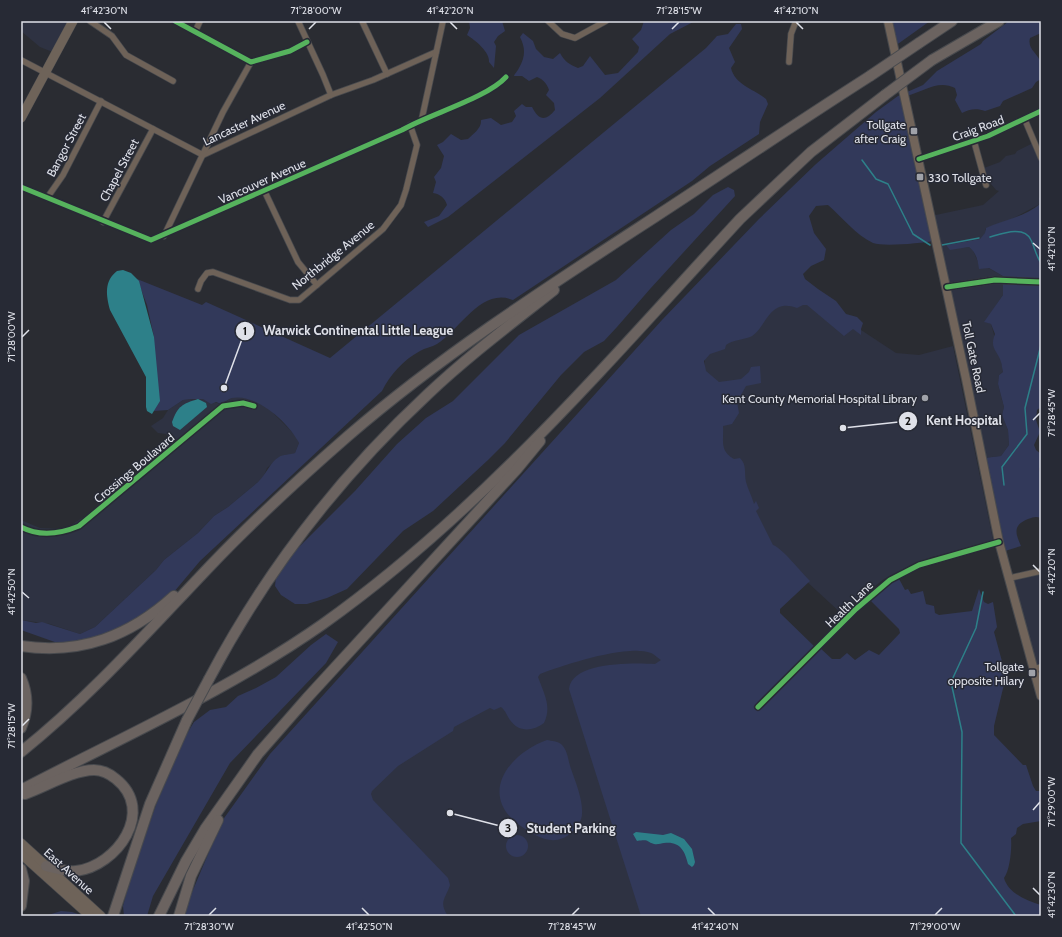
<svg xmlns="http://www.w3.org/2000/svg" width="1062" height="937" viewBox="0 0 1062 937" font-family="Cabin,sans-serif">
	<style>
		.built { fill: #2e3242 }
		.green { fill: #32395a }
		.water { fill: #2d8089 }
		.lines { fill: none; stroke-linecap: round; stroke-linejoin: round }
		.stream { stroke: #2d8089; stroke-width: 1.5 }
		.minor-casing { stroke: #484a4e; stroke-width: 7 }
		.tertiary-casing { stroke: #484a4e; stroke-width: 8 }
		.secondary-casing { stroke: #484a4e; stroke-width: 10 }
		.primary-casing { stroke: #484a4e; stroke-width: 10 }
		.motorway-casing { stroke: #484a4e; stroke-width: 12 }
		.minor { stroke: #6e6258; stroke-width: 5.5 }
		.tertiary { stroke: #6e6258; stroke-width: 7 }
		.secondary { stroke: #71645a; stroke-width: 8 }
		.primary { stroke: #6e6359; stroke-width: 9 }
		.motorway { stroke: #6b6360; stroke-width: 10 }
		.motorway-bridge-casing { stroke: #484a4e; stroke-width: 12; stroke-linecap: butt }
		.motorway-bridge { stroke: #6b6360; stroke-width: 10 }
		.cycleway-casing { stroke: #272a35; stroke-width: 8 }
		.cycleway { stroke: #56b35d; stroke-width: 5 }
		.ticks { fill: none; stroke: #dfe1e9; stroke-width: 1.5 }
		.poi-dot { fill: #a0a2a9; stroke: #272a35; stroke-width: 1.5 }
		.labels { text-anchor: middle; dominant-baseline: central; stroke-width: 3; stroke-linejoin: round; paint-order: stroke }
		.street-label { font-size: 12px; fill: #dfe1e9; stroke: #272a35 }
		.poi-label { font-size: 12px; fill: #dfe1e9; stroke: #272a35; text-anchor: end }
		.leader { fill: none; stroke: #dfe1e9; stroke-width: 1.5 }
		.callout-dot { fill: #dfe1e9; stroke: #272a35; stroke-width: 1.5 }
		.mark-label { font-size: 12px; text-anchor: middle; font-weight: bold; fill: #111 }
		.callout-label { font-size: 13px; text-anchor: middle; font-weight: bold; fill: #dfe1e9; stroke: #272a35; stroke-width: 3; stroke-linejoin: round; paint-order: stroke }
		.neatline { fill: none; stroke: #dfe1e9; stroke-width: 1.5 }
		.ticks-label { font-size: 10px; text-anchor: middle; fill: #dfe1e9 }
	</style>
	<rect width="100%" height="100%" fill="#2a2c32"/>
	<g class="built">
		<path d="M21 21H70L55 53 40 47 21 31Z"/>
		<path d="M1035 142 1041 154V197L1039 199 1040 204 1010 220 985 229 986 233 980 239 946 245 950 249 969 247 973 250 978 262 1008 279 1003 280V295L985 322 991 324 1001 360 1003 372 999 375 998 384 1004 407 1002 415 1008 430 1009 445 1001 456 984 458 931 216 983 205 999 191 996 190 986 178 984 168 1000 162 1006 156 1015 154 1017 151Z"/>
		<path d="M814 299 896 353 919 355 953 346 994 544 932 557 884 579 866 593 843 615 766 544 729 481 705 375V349L776 300Z"/>
		<path d="M235 396 248 398 263 405 271 411 296 436 299 443 295 453 275 461 267 468 263 478 258 482 228 507 214 516 198 533 164 560 156 570 95 627 80 634 50 624 21 620V520L40 528 65 529 93 511 165 450 171 439 166 434 158 433 151 426 163 418 168 410 183 400 203 399 221 404Z"/>
		<path d="M1041 570V699L1011 578Z"/>
		<path d="M678 648 751 916H444L370 801 369 789 395 763 556 655Z"/>
	</g>
	<g class="green">
		<path d="M469 21H502L505 31 498 36 494 42 496 46 494 68 489 62C490 52 475 40 467 35L470 28Z"/>
		<path d="M644 21H695L670 34 600 98 448 217 428 227 424 222 439 216 447 205C445 198 440 194 433 193L436 182 434 177 441 168 444 156 437 145 443 142 451 134 461 140 468 139C473 134 482 128 481 120L491 118 501 125 512 122 516 116 514 111 522 104 526 107H532C539 121 546 121 555 110L554 103 546 95 549 90C547 84 543 79 537 77L529 81 522 76H514C515 73 517 72 519 68 525 57 526 49 520 37L523 33 533 41 536 49 544 57 553 59 560 53C564 61 570 65 578 68L583 66 590 56 605 75 618 73 638 52 639 47 632 39 641 30Z"/>
		<path d="M889 21H930L895 46Z"/>
		<path d="M1009 21H1041V33L1030 38C1027 49 1038 53 1041 63 1042 68 1041 75 1041 79L1036 82 1032 88 1003 101 1000 106 985 111C977 108 969 109 962 113L955 100 957 95 955 88C938 79 923 92 906 96L934 241C922 243 884 247 873 243 856 235 842 217 828 205L816 206 809 216 814 233 826 249 824 260 811 266 803 274 805 279 818 289 836 301 846 314 857 317 863 323 861 329V335L853 329 844 336 807 305H803L797 308C768 297 766 330 750 337 742 340 733 340 726 345L725 349 710 354 704 361 706 371 719 382 741 379 749 372 751 367 760 366 761 383 746 386 737 402 739 413 732 424 723 426C724 441 719 450 734 459L740 458C747 465 744 472 746 482 748 489 752 497 754 504L756 501 759 508 756 511 773 545C782 548 802 573 810 581L780 609V613L816 648 819 647 832 659H840L847 653 855 660 869 650 879 655 900 633 899 629 868 598 898 577 905 590 908 589 911 594 923 591 926 604 934 606 935 613 939 615 972 611 979 589 984 602 988 604 993 602 997 627 994 632 1006 676 994 726V735L1023 765H1026L1033 786 1036 791H1041V821L1023 824 1017 828 1016 834 1011 838C1012 848 1010 870 1004 878 1008 893 1027 901 1041 905V916H641L569 689C572 661 634 663 655 664L661 660C658 658 654 654 651 653 627 644 564 665 540 674L538 677C544 694 552 706 544 723 533 731 519 733 510 720 507 716 506 711 501 707L494 710 490 708 454 727 453 731 398 766 372 791 371 794 373 800 448 878 450 885C446 898 438 902 448 916H182L222 821 270 754 662 320 759 219 816 164 876 112 898 96 923 85 937 71 981 44 983 41Z"/>
		<path d="M736 24H741L742 29 729 48 735 62 731 68C735 85 754 89 766 99L768 104 760 122 759 134 710 166 692 181 513 300C481 287 460 330 437 344 432 347 425 348 420 351 403 360 390 375 382 391L200 561 168 599 126 629 66 646 21 630V620L36 623 42 622 80 634 95 627 156 570 164 560 198 533 214 516 228 507 258 482C266 475 270 462 279 457 283 454 290 455 295 453L299 443C289 423 256 393 232 398 229 399 224 402 221 404L216 402 211 404 203 399H193L183 400 168 410 154 411V337L147 305 137 279 202 305 206 302 330 358 706 48 717 36 728 34Z"/>
		<path d="M728 187 734 190 735 196 650 289 617 327 604 341 584 352 561 375 505 443 488 460 433 511 403 531 347 589 327 598 307 604H295L281 595 275 586 276 577 293 553 355 491 397 444 426 418 453 401 519 335 616 280 671 230 694 214 713 195Z"/>
		<path d="M1041 197V407L1037 410 1036 420 1040 432 1034 445 1036 450 1041 454V465L1039 469 1041 476V518C1035 516 1034 517 1028 519 1013 525 1015 533 1021 546L1005 551 984 458 1001 456 1009 445 1008 430 1002 415 1004 407 998 384 999 375 1003 372C1002 369 1002 365 1001 362 998 351 989 349 995 334L991 324 984 322 1003 295V280L1008 279 989 268 979 269C978 261 976 252 969 247L950 250 946 245 980 239 985 233 986 228C1003 220 1025 217 1040 204L1039 198Z"/>
		<path d="M326 634 338 642 326 663 230 763 153 896 147 916H124L123 906 131 876 156 805 182 742 194 722 210 710 226 707 238 696 256 688 276 677 311 645Z"/>
		<path d="M547 740C552 741 557 741 561 744 568 750 568 761 571 769 576 783 583 800 582 814 582 820 577 828 572 832 554 849 535 836 518 824 478 793 510 753 547 740Z"/>
		<circle cx="517" cy="846" r="11"/>
		<path d="M61 911 72 912 84 916H45Z"/>
	</g>
	<g class="water">
		<path d="M123 270 131 273 139 281 154 337 160 401 152 414 147 411 146 407V377L110 310C106 295 104 281 117 271Z"/>
		<path d="M198 399 206 403 207 407 180 430 173 426 172 422C178 406 182 404 198 399Z"/>
		<path d="M636 832 663 835 671 833 684 839 692 849 695 862 694 865 692 867 688 864C685 851 680 841 664 843 661 843 658 845 654 844 646 842 650 839 637 841L633 834Z"/>
	</g>
	<g class="lines">
		<g class="stream">
			<path d="M862 160 876 179 888 184 913 234 930 245"/>
			<path d="M990 237C1001 234 1024 225 1031 240 1035 248 1036 256 1041 263"/>
			<path d="M942 245 979 238"/>
			<path d="M1004 485 1002 467 1027 434 1025 408 1041 345"/>
			<path d="M983 592 976 628 951 682 962 732 961 843 1016 916"/>
		</g>
		<g class="minor-casing">
			<g id="minor">
				<path d="M90 21 112 36 126 55 173 81"/>
				<path d="M175 21 251 62 290 51 307 42"/>
				<path d="M298 21 323 75 331 95"/>
				<path d="M362 21 387 74"/>
				<path d="M548 21 562 34 575 38 606 21"/>
				<path d="M195 32 200 21"/>
				<path d="M21 60 203 155 331 95 373 80 436 52"/>
				<path d="M789 62 791 34 796 21"/>
				<path d="M422 118 443 21"/>
				<path d="M1025 120 1041 158"/>
				<path d="M974 141 986 185"/>
				<path d="M919 159 988 136 1041 111"/>
				<path d="M21 187 151 240 402 130C430 114 487 98 506 77"/>
				<path d="M264 190 298 262 317 285"/>
				<path d="M47 198 63 175 101 101"/>
				<path d="M103 222 153 129"/>
				<path d="M164 236 223 112 251 62"/>
				<path d="M198 289 201 281 207 273 213 272 290 300H299L383 229 401 205 406 190 417 145 410 125"/>
				<path d="M21 527C40 537 60 534 79 526L223 406 243 403 254 406"/>
				<path d="M1010 578 1041 571"/>
				<path d="M1034 669 1041 667"/>
				<path d="M758 707 856 609 890 580 919 565 999 542"/>
			</g>
		</g>
		<g class="tertiary-casing">
			<path id="tertiary" d="M947 287 995 280 1041 282"/>
		</g>
		<g class="secondary-casing">
			<path id="secondary" d="M888 21 966 379 999 542 1041 696"/>
		</g>
		<g class="primary-casing">
			<g id="primary">
				<path d="M21 118 73 21"/>
				<path d="M21 843 101 916"/>
				<path d="M21 854 90 916"/>
			</g>
		</g>
		<g class="motorway-casing">
			<g id="motorway">
				<path d="M919 43 952 21"/>
				<path d="M932 60 999 21"/>
				<path d="M21 646C81 655 130 636 174 596"/>
				<path d="M21 678C28 694 28 712 21 728"/>
				<path d="M209 679C265 573 340 476 428 394 467 357 511 324 554 290"/>
				<path d="M21 752C91 696 150 629 212 564 255 519 301 477 348 436 443 354 549 286 655 217 727 170 798 122 870 76"/>
				<path d="M21 790C122 737 229 690 323 624 482 511 609 361 740 219L811 152 885 95"/>
				<path d="M25 794C45 787 73 770 94 770 103 770 110 774 116 779 156 811 117 866 76 871 66 872 57 869 46 866"/>
				<path d="M21 869 24 881 21 906"/>
				<path d="M113 916 150 804 187 720"/>
				<path d="M159 916 186 861 205 829 258 754 307 698 517 469 540 441"/>
				<path d="M179 916 191 876 218 820"/>
			</g>
		</g>
		<use href="#minor" class="minor"/>
		<use href="#tertiary" class="tertiary"/>
		<use href="#secondary" class="secondary"/>
		<use href="#primary" class="primary"/>
		<use href="#motorway" class="motorway"/>
		<g class="motorway-bridge-casing">
			<g id="motorway-bridge">
				<path d="M870 76 919 43"/>
				<path d="M885 95 932 60"/>
				<path d="M187 720 209 679"/>
			</g>
		</g>
		<use href="#motorway-bridge" class="motorway-bridge"/>
		<g class="cycleway-casing">
			<g id="cycleway">
				<path d="M175 21 251 62 290 51 307 42"/>
				<path d="M919 159 988 136 1041 111"/>
				<path d="M21 187 151 240 402 130C430 114 487 98 506 77"/>
				<path d="M947 287 995 280 1041 282"/>
				<path d="M21 527C40 537 60 534 79 526L223 406 243 403 254 406"/>
				<path d="M758 707 856 609 890 580 919 565 999 542"/>
			</g>
		</g>
		<use href="#cycleway" class="cycleway"/>
	</g>
	<path class="ticks" d="M104 22 111 29M450 22 457 29M796 22 803 29M309 29 316 22M672 29 679 22M1033 243 1040 249M22 337 29 330M1033 420 1040 413M1033 565 1040 572M22 592 29 598M22 726 29 719M1033 810 1040 802M1033 888 1040 895M362 908 369 915M708 908 715 915M209 915 216 908M572 915 579 908M935 915 942 908"/>
	<g class="poi-dot">
		<rect x="910" y="127" width="8" height="8" rx="2"/>
		<rect x="916" y="173" width="8" height="8" rx="2"/>
		<circle cx="925" cy="398" r="4"/>
		<rect x="1028" y="669" width="8" height="8" rx="2"/>
	</g>
	<g class="labels">
		<g class="street-label">
			<text transform="translate(244 123) rotate(-25)">Lancaster Avenue</text>
			<text transform="translate(978 128) rotate(-20)">Craig Road</text>
			<text transform="translate(66 145) rotate(-62)">Bangor Street</text>
			<text transform="translate(119 170) rotate(-62)">Chapel Street</text>
			<text transform="translate(262 181) rotate(-24)">Vancouver Avenue</text>
			<text transform="translate(333 255) rotate(-39)">Northbridge Avenue</text>
			<text transform="translate(974 357) rotate(78)">Toll Gate Road</text>
			<text transform="translate(134 468) rotate(-40)">Crossings Boulavard</text>
			<text transform="translate(849 604) rotate(-44)">Health Lane</text>
			<text transform="translate(69 871) rotate(42)">East Avenue</text>
		</g>
		<g class="poi-label">
			<text x="906" y="124">Tollgate<tspan x="906" dy="14">after Craig</tspan></text>
			<text x="928" y="177" text-anchor="start">330 Tollgate</text>
			<text x="917" y="398">Kent County Memorial Hospital Library</text>
			<text x="1024" y="666">Tollgate<tspan x="1024" dy="14">opposite Hilary</tspan></text>
		</g>
	</g>
	<path class="leader" d="M224 388L245 331M843 428L908 421M450 813L508 828"/>
	<g class="callout-dot">
		<circle cx="224" cy="388" r="4"/>
		<circle cx="843" cy="428" r="4"/>
		<circle cx="450" cy="813" r="4"/>
		<circle cx="245" cy="331" r="10"/>
		<circle cx="908" cy="421" r="10"/>
		<circle cx="508" cy="828" r="10"/>
	</g>
	<g class="mark-label">
		<text x="245" y="335">1</text>
		<text x="908" y="425">2</text>
		<text x="508" y="832">3</text>
	</g>
	<g class="callout-label">
		<text x="358" y="335">Warwick Continental Little League</text>
		<text x="964" y="425">Kent Hospital</text>
		<text x="571" y="833">Student Parking</text>
	</g>
	<rect width="1062" height="937" fill="none" stroke="#272a35" stroke-width="44"/>
	<rect x="22" y="22" width="1018" height="893" class="neatline"/>
	<g class="ticks-label">
		<text x="104" y="14">41°42'30"N</text>
		<text x="316" y="14">71°28'00"W</text>
		<text x="450" y="14">41°42'20"N</text>
		<text x="679" y="14">71°28'15"W</text>
		<text x="796" y="14">41°42'10"N</text>
		<text transform="translate(1051 249) rotate(-90)" y="4">41°42'10"N</text>
		<text transform="translate(11 337) rotate(-90)" y="4">71°28'00"W</text>
		<text transform="translate(1051 413) rotate(-90)" y="4">71°28'45"W</text>
		<text transform="translate(1051 572) rotate(-90)" y="4">41°42'20"N</text>
		<text transform="translate(11 592) rotate(-90)" y="4">41°42'50"N</text>
		<text transform="translate(11 726) rotate(-90)" y="4">71°28'15"W</text>
		<text transform="translate(1051 802) rotate(-90)" y="4">71°29'00"W</text>
		<text transform="translate(1051 895) rotate(-90)" y="4">41°42'30"N</text>
		<text x="209" y="930">71°28'30"W</text>
		<text x="369" y="930">41°42'50"N</text>
		<text x="572" y="930">71°28'45"W</text>
		<text x="715" y="930">41°42'40"N</text>
		<text x="935" y="930">71°29'00"W</text>
	</g>
</svg>
